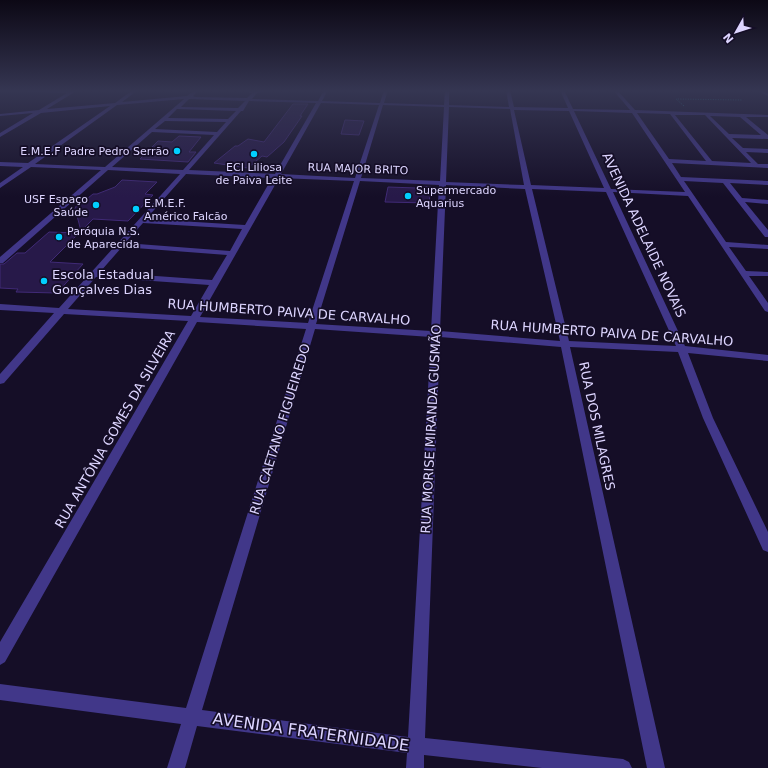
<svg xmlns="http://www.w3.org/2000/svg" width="768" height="768" viewBox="0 0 768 768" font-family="'DejaVu Sans',sans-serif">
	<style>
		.building { fill: #271949; stroke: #402a76 }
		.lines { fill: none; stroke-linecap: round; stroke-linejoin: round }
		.path { stroke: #29babe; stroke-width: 1; stroke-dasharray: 1 1.5; stroke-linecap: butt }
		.minor { fill: #413789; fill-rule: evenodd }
		.poi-dot { fill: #01cfff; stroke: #150e27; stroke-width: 1.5 }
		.labels { text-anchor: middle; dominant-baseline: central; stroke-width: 3.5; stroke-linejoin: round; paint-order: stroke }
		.far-poi-label { font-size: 11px; fill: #ddd5ff; stroke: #150e27; text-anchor: start }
		.far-street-label { font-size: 11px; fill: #ddd5ff; stroke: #150e27 }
		.street-label { font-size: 13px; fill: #ddd5ff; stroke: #150e27 }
		.poi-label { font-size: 13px; fill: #ddd5ff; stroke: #150e27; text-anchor: start }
		.near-street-label { font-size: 16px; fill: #ddd5ff; stroke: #150e27 }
	</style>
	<rect width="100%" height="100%" fill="#150e27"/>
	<g class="building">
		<path d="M293 104H308L300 116H302L284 142 267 157 262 156 248 168 214 163 235 146H238L248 139 264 142Z"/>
		<path d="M345 120 364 121 359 135 341 134Z"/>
		<path d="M179 136 201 137 189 152H196L188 162 140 159 158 141 172 142Z"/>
		<path d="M122 180 157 182 145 194 153 195 128 221 93 219 81 231 75 208 79 202 88 198 93 194H97L115 187Z"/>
		<path d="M417 186 431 187 429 203 385 202 388 187 417 188Z"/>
		<path d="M49 232 79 233 50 262 83 264 57 293 16 292 18 289 0 288V264H4L17 253H25Z"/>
	</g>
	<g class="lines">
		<path class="path" d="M684 106 676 99 742 100"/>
		<g class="minor">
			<path d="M0 90H78L47 109 115 103 133 90H138L122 102 187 96 195 90H199L193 96 195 97 247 98 252 93H249V91L277 90 257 93 252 99 318 101 324 90H328L322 101 380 103 384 90H388L384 103 444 105 445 90H449V105L509 107 506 90H510L514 107 568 108 560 90H564L573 109 630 110 613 90H617L635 110 768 115V117H746L768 135V139L732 138 743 148 768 149V153L746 152 758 164H768V168L672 163 681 177 768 181V185L730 183 742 198 768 200V204L745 202 768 230V237H765L723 183 684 181 726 242 768 245V249L729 247 746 271 768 272V276H749L768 303V312L765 311 688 196 613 192 685 346 768 355V361L688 353 713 418 768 532V552L763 550 703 418 678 352 570 347 665 768H647L561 347 440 337 425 738 623 759 629 762 632 768H542L424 755V768H406L407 753 197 726 185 768H167L181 724 0 700V684L186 708 306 329 197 322 5 662 0 665V642L188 321 64 314 4 383 0 384V374L54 313 0 310V304L59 308 180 174 108 170 3 263H0V257L101 170 31 167 0 188V183L23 167 0 166V162L28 163 110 106 41 113 0 137V133L33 113 0 116V114L39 110 67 93 0 91ZM184 99 105 167 35 164 117 105ZM189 99 245 101 238 108 181 107ZM249 101 316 103 275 174 189 170 241 111H243ZM321 103 379 105 355 178 281 174ZM383 105 444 107 440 181 361 178ZM449 107 510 109 524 185 446 182ZM177 109 236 111 228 119 168 118ZM514 110 569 111 604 188 531 185ZM574 111 632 113 685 192 611 189ZM637 113 670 114 706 161 669 159ZM675 115H705L751 163 712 161ZM710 116 740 117 761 135 729 134ZM165 121 226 122 217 132 155 129ZM152 132 214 135 183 170 112 167ZM186 174 272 178 245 225 146 219ZM279 178 354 181 308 323 200 317ZM360 181 439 185 431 331 316 324ZM446 185 525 189 560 341 440 331ZM532 189 606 192 676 346 569 341ZM143 223 242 229 230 251 125 243ZM122 247 227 255 212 280 100 272ZM96 277 209 285 191 316 68 309ZM315 329 431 337 408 737 202 710Z"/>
			<path d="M756 90H761L768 93V96Z"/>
		</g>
	</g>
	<linearGradient id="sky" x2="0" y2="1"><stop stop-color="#0c0815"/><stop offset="0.46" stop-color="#353652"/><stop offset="1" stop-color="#353652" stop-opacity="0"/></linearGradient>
	<rect width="768" height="197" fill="url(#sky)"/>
	<g class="poi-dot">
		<circle cx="177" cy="151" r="4"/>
		<circle cx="254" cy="154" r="4"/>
		<circle cx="408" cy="196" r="4"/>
		<circle cx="96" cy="205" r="4"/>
		<circle cx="136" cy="209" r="4"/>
		<circle cx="59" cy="237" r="4"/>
		<circle cx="44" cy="281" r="4"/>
	</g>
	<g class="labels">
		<g class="far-poi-label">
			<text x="169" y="151" text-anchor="end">E.M.E.F Padre Pedro Serrão</text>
			<text x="254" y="167" text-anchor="middle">ECI Liliosa<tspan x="254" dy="13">de Paiva Leite</tspan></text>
			<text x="416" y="190">Supermercado<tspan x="416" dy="13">Aquarius</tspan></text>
			<text x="88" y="199" text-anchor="end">USF Espaço<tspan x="88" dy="13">Saúde</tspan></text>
			<text x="144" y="203">E.M.E.F.<tspan x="144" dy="13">Américo Falcão</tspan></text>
			<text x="67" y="231">Paróquia N.S.<tspan x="67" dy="13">de Aparecida</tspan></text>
		</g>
		<g class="far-street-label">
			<text transform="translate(358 169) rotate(2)">RUA MAJOR BRITO</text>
		</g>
		<g class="street-label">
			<text transform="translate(644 235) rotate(65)">AVENIDA ADELAIDE NOVAIS</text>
			<text transform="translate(289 312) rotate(4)">RUA HUMBERTO PAIVA DE CARVALHO</text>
			<text transform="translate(612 333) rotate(4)">RUA HUMBERTO PAIVA DE CARVALHO</text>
			<text transform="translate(597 426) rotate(78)">RUA DOS MILAGRES</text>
			<text transform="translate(115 429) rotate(-60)">RUA ANTÔNIA GOMES DA SILVEIRA</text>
			<text transform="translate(280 429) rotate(-73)">RUA CAETANO FIGUEIREDO</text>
			<text transform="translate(431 429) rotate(-87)">RUA MORISE MIRANDA GUSMÃO</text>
		</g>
		<g class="poi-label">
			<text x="52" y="274">Escola Estadual<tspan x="52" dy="15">Gonçalves Dias</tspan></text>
		</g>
		<g class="near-street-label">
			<text transform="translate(311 732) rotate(8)">AVENIDA FRATERNIDADE</text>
		</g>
	</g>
	<g transform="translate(736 32) rotate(231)" stroke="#150e27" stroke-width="3" paint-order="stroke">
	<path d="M0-3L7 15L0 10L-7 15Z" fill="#ddd5ff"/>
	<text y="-6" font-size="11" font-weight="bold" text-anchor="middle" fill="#ddd5ff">N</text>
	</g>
</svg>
